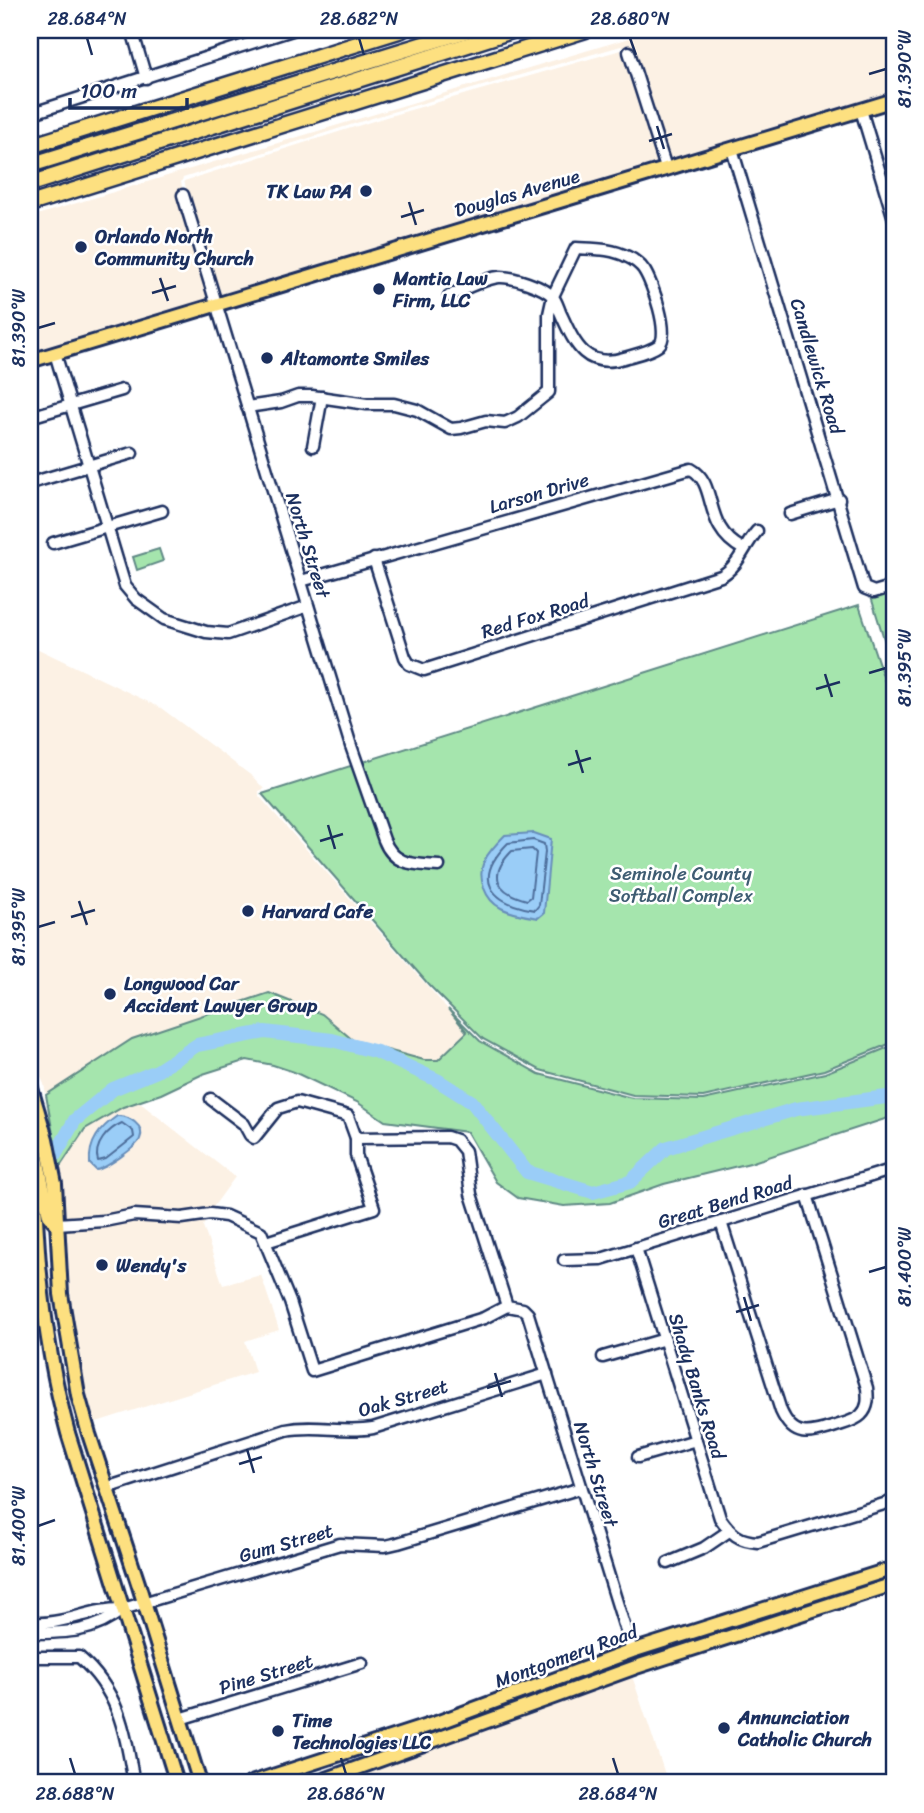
<svg xmlns="http://www.w3.org/2000/svg" width="924" height="1813" viewBox="0 0 924 1813" font-family="Sriracha,sans-serif">
	<style>
		.built { fill: #fcf1e4; fill-rule: evenodd }
		.green { fill: #a5e5ad; stroke: #608a86; stroke-width: 2 }
		.water { fill: #9acdf7; stroke: #678eba; stroke-width: 2 }
		.lines { fill: none; stroke-linecap: round; stroke-linejoin: round }
		.shore { stroke: #4e6e9b; stroke-width: 2 }
		.river { stroke: #9acdf7; stroke-width: 14 }
		.minor-casing { stroke: #1b2f5e; stroke-width: 15 }
		.major-casing { stroke: #1b2f5e; stroke-width: 18 }
		.highway-casing { stroke: #1b2f5e; stroke-width: 19 }
		.minor { stroke: #fff; stroke-width: 10 }
		.major { stroke: #fde080; stroke-width: 12 }
		.highway { stroke: #fde080; stroke-width: 14 }
		.ticks { fill: none; stroke: #1b2f5e; stroke-width: 2.5 }
		.poi-dot { fill: #1b2f5e; stroke: #fff; stroke-width: 2.5 }
		.labels { text-anchor: middle; dominant-baseline: central; stroke-width: 5; stroke-linejoin: round; paint-order: stroke }
		.poi-label { font-size: 19px; font-weight: bold; fill: #1b2f5e; stroke: #fff; text-anchor: start }
		.street-label { font-size: 19px; fill: #1b2f5e; stroke: #fff }
		.park-label { font-size: 19px; fill: #3e5c72; stroke: #fff }
		.neatline { fill: none; stroke: #1b2f5e; stroke-width: 2.5 }
		.ticks-label { font-size: 18px; text-anchor: middle; fill: #1b2f5e }
	</style>
	<rect width="100%" height="100%" fill="#fff"/>
	<filter id="ink" filterUnits="userSpaceOnUse"><feTurbulence type="fractalNoise" baseFrequency=".0143" numOctaves="2"/><feDisplacementMap in="SourceGraphic" scale="14" xChannelSelector="R" yChannelSelector="G"/><feConvolveMatrix kernelMatrix="1 2 1 2 8 2 1 2 1" color-interpolation-filters="sRGB"/></filter>
	<g filter="url(#ink)">
		<g class="built">
			<path d="M656 30H894V95L669 163 632 47 625 49 621 46 385 114 183 178 181 182 183 191 178 193 210 300 30 357V217Z"/>
			<path d="M621 50 658 166 530 201 219 295 184 181 386 117Z"/>
			<path d="M30 645 161 708 253 777 264 789 259 791V796L468 1032 438 1060H424L354 1041 322 1013 132 1039 46 1095 44 1084 30 1054Z"/>
			<path d="M139 1102 235 1177 211 1210 182 1214 134 1211 104 1217 64 1219 59 1168 85 1129 123 1107ZM99 1131 139 1142 126 1151 89 1155Z"/>
			<path d="M207 1218 203 1226 223 1285 261 1275 279 1330 245 1341 255 1372 90 1424 76 1363 65 1228 104 1225 134 1219Z"/>
			<path d="M631 1673 668 1783H330L421 1752 517 1713Z"/>
		</g>
		<g class="green">
			<path d="M159 549 163 561 137 570 133 557Z"/>
			<path d="M894 590V671L871 597Z"/>
			<path d="M859 605 894 709V1042L824 1070 703 1097 633 1095 540 1070 483 1039 429 985 262 794Z"/>
			<path d="M269 993 322 1014 354 1041 424 1060H438L467 1032 448 1009 480 1041 539 1074 632 1098 703 1100 825 1073 894 1045V1116L750 1163 664 1184 610 1203 564 1206 518 1198 496 1182 467 1132 385 1121 357 1102 294 1072 273 1065 247 1060 203 1074 161 1094 123 1107 85 1129 59 1168 46 1095 132 1039Z"/>
		</g>
		<g class="water">
			<path d="M534 833 551 839 544 913 538 918C526 916 512 914 501 908 485 900 477 878 484 861 489 851 497 843 505 835Z"/>
			<path d="M117 1116C128 1115 146 1126 140 1139 137 1147 105 1169 96 1170L90 1164C88 1142 100 1128 117 1116Z"/>
		</g>
		<g class="lines">
			<g class="shore">
				<path d="M533 840 544 844 545 852 539 905 535 910C490 903 472 879 508 843Z"/>
				<path d="M532 849 536 853 531 897 527 900C496 892 488 875 512 851Z"/>
				<path d="M122 1123 133 1131 134 1137 106 1159 98 1161C93 1145 108 1129 122 1123Z"/>
			</g>
			<path class="river" d="M47 1169 75 1120 113 1089 157 1071 197 1045 265 1032 332 1040 377 1052 437 1080 472 1102 527 1172 593 1192 630 1182 666 1148 796 1109 894 1096"/>
			<g class="minor-casing">
				<g id="minor">
					<path d="M132 30 146 78"/>
					<path d="M629 52 666 168"/>
					<path d="M861 110 894 219"/>
					<path d="M30 114 292 30"/>
					<path d="M732 149 864 588 874 592 894 586"/>
					<path d="M183 195 351 746 384 840C394 866 414 864 439 866"/>
					<path d="M55 353 125 586 136 599 164 619 206 632 228 634 308 606"/>
					<path d="M247 407 281 402 298 396H312L367 404H394L417 410 451 429 461 428 486 421 505 423 518 417 549 392V314L553 296 576 248C594 249 611 248 628 257 633 259 641 265 644 270 652 282 671 335 659 345 650 352 634 355 624 358 584 370 574 342 560 312 558 307 556 300 553 297 545 287 511 276 499 277 482 279 464 289 449 296"/>
					<path d="M30 417 122 390"/>
					<path d="M313 446 322 397"/>
					<path d="M34 482 132 453"/>
					<path d="M790 514 839 499"/>
					<path d="M53 543 162 511"/>
					<path d="M374 559 405 657 409 664 424 670 721 576C739 566 744 546 757 531"/>
					<path d="M301 581 691 469C719 484 701 527 743 549"/>
					<path d="M211 1099 244 1124 250 1135 254 1138 278 1108 297 1102 348 1116 356 1138V1155L374 1208 266 1242"/>
					<path d="M356 1138 447 1137 456 1140 465 1151 471 1194 507 1306 523 1309 528 1314 632 1651"/>
					<path d="M721 1222 781 1411C794 1440 810 1434 836 1426 845 1423 855 1421 861 1415 869 1407 868 1398 867 1388L807 1195"/>
					<path d="M57 1224 104 1221 134 1215 182 1218 210 1214 226 1216 261 1232 290 1302 312 1371 484 1318 507 1306"/>
					<path d="M636 1248 720 1518C731 1534 739 1541 758 1542L894 1501"/>
					<path d="M564 1260 601 1259 894 1169"/>
					<path d="M603 1357 665 1339"/>
					<path d="M638 1457 696 1440"/>
					<path d="M106 1488 286 1430C315 1424 344 1433 373 1428L547 1374"/>
					<path d="M668 1563 704 1548 729 1531"/>
					<path d="M30 1623C62 1626 91 1608 123 1609L340 1544 385 1546 398 1543 581 1488"/>
					<path d="M30 1633C65 1633 95 1633 123 1609"/>
					<path d="M30 1657H79C120 1692 125 1733 134 1783"/>
					<path d="M180 1719 362 1663"/>
				</g>
			</g>
			<g class="major-casing">
				<g id="major">
					<path d="M30 361 894 100"/>
					<path d="M30 1085 46 1139 55 1184 61 1294 78 1395 89 1434 138 1583 200 1783"/>
					<path d="M30 1124 49 1215 57 1224"/>
					<path d="M30 1166C37 1202 36 1238 40 1274 45 1328 54 1381 68 1433L177 1783"/>
					<path d="M251 1783 439 1722 632 1651 894 1568"/>
					<path d="M316 1783 636 1667 894 1584"/>
				</g>
			</g>
			<g class="highway-casing">
				<g id="highway">
					<path d="M30 146 402 30"/>
					<path d="M30 165 469 30"/>
					<path d="M30 184 515 30"/>
					<path d="M30 204 586 30"/>
				</g>
			</g>
			<use href="#minor" class="minor"/>
			<use href="#major" class="major"/>
			<use href="#highway" class="highway"/>
		</g>
	</g>
	<path class="ticks" d="M87 38 92 55M359 38 364 55M630 38 636 55M869 74 886 69M657 126 664 149M649 141 672 134M409 202 416 225M401 217 424 210M160 278 168 301M152 293 176 286M38 328 55 323M869 673 886 668M825 674 832 697M816 689 840 682M576 750 583 773M568 765 591 758M328 825 335 849M320 841 343 834M79 901 87 925M71 917 95 910M38 927 55 922M869 1272 886 1267M744 1297 751 1321M736 1312 759 1305M495 1373 502 1397M487 1388 511 1381M247 1449 254 1473M239 1464 262 1457M38 1526 55 1520M70 1758 75 1774M341 1758 346 1774M613 1758 618 1774"/>
	<g class="poi-dot">
		<circle cx="366" cy="191" r="7"/>
		<circle cx="81" cy="247" r="7"/>
		<circle cx="379" cy="289" r="7"/>
		<circle cx="267" cy="358" r="7"/>
		<circle cx="248" cy="911" r="7"/>
		<circle cx="110" cy="994" r="7"/>
		<circle cx="102" cy="1265" r="7"/>
		<circle cx="724" cy="1728" r="7"/>
		<circle cx="278" cy="1731" r="7"/>
	</g>
	<g class="labels">
		<g class="poi-label">
			<text x="352" y="191" text-anchor="end">TK Law PA</text>
			<text x="95" y="236">Orlando North<tspan x="95" dy="22">Community Church</tspan></text>
			<text x="393" y="278">Mantia Law<tspan x="393" dy="22">Firm, LLC</tspan></text>
			<text x="281" y="358">Altamonte Smiles</text>
			<text x="262" y="911">Harvard Cafe</text>
			<text x="124" y="983">Longwood Car<tspan x="124" dy="22">Accident Lawyer Group</tspan></text>
			<text x="116" y="1265">Wendy's</text>
			<text x="738" y="1717">Annunciation<tspan x="738" dy="22">Catholic Church</tspan></text>
			<text x="292" y="1720">Time<tspan x="292" dy="22">Technologies LLC</tspan></text>
		</g>
		<g class="street-label">
			<text transform="translate(517 193) rotate(-16)">Douglas Avenue</text>
			<text transform="translate(817 366) rotate(73)">Candlewick Road</text>
			<text transform="translate(539 493) rotate(-16)">Larson Drive</text>
			<text transform="translate(308 545) rotate(73)">North Street</text>
			<text transform="translate(535 616) rotate(-17)">Red Fox Road</text>
			<text transform="translate(725 1202) rotate(-17)">Great Bend Road</text>
			<text transform="translate(697 1386) rotate(73)">Shady Banks Road</text>
			<text transform="translate(403 1398) rotate(-16)">Oak Street</text>
			<text transform="translate(596 1474) rotate(73)">North Street</text>
			<text transform="translate(286 1543) rotate(-16)">Gum Street</text>
			<text transform="translate(566 1656) rotate(-20)">Montgomery Road</text>
			<text transform="translate(266 1674) rotate(-17)">Pine Street</text>
		</g>
		<g class="park-label">
			<text x="681" y="873">Seminole County<tspan x="681" dy="22">Softball Complex</tspan></text>
		</g>
	</g>
	<rect width="924" height="1813" fill="none" stroke="#fff" stroke-width="77"/>
	<path d="M70 98v10h117v-10" fill="none" stroke="#1b2f5e" stroke-width="3.5"/>
	<text x="80" y="98" font-size="21" fill="#1b2f5e" stroke="#ffffff" stroke-width="5" paint-order="stroke">100 m</text>
	<rect x="38" y="38" width="848" height="1736" class="neatline"/>
	<g class="ticks-label">
		<text x="87" y="25">28.684°N</text>
		<text x="359" y="25">28.682°N</text>
		<text x="630" y="25">28.680°N</text>
		<text transform="translate(905 69) rotate(-90)" y="6">81.390°W</text>
		<text transform="translate(19 328) rotate(-90)" y="6">81.390°W</text>
		<text transform="translate(905 668) rotate(-90)" y="6">81.395°W</text>
		<text transform="translate(19 927) rotate(-90)" y="6">81.395°W</text>
		<text transform="translate(905 1267) rotate(-90)" y="6">81.400°W</text>
		<text transform="translate(19 1526) rotate(-90)" y="6">81.400°W</text>
		<text x="75" y="1800">28.688°N</text>
		<text x="346" y="1800">28.686°N</text>
		<text x="618" y="1800">28.684°N</text>
	</g>
</svg>
